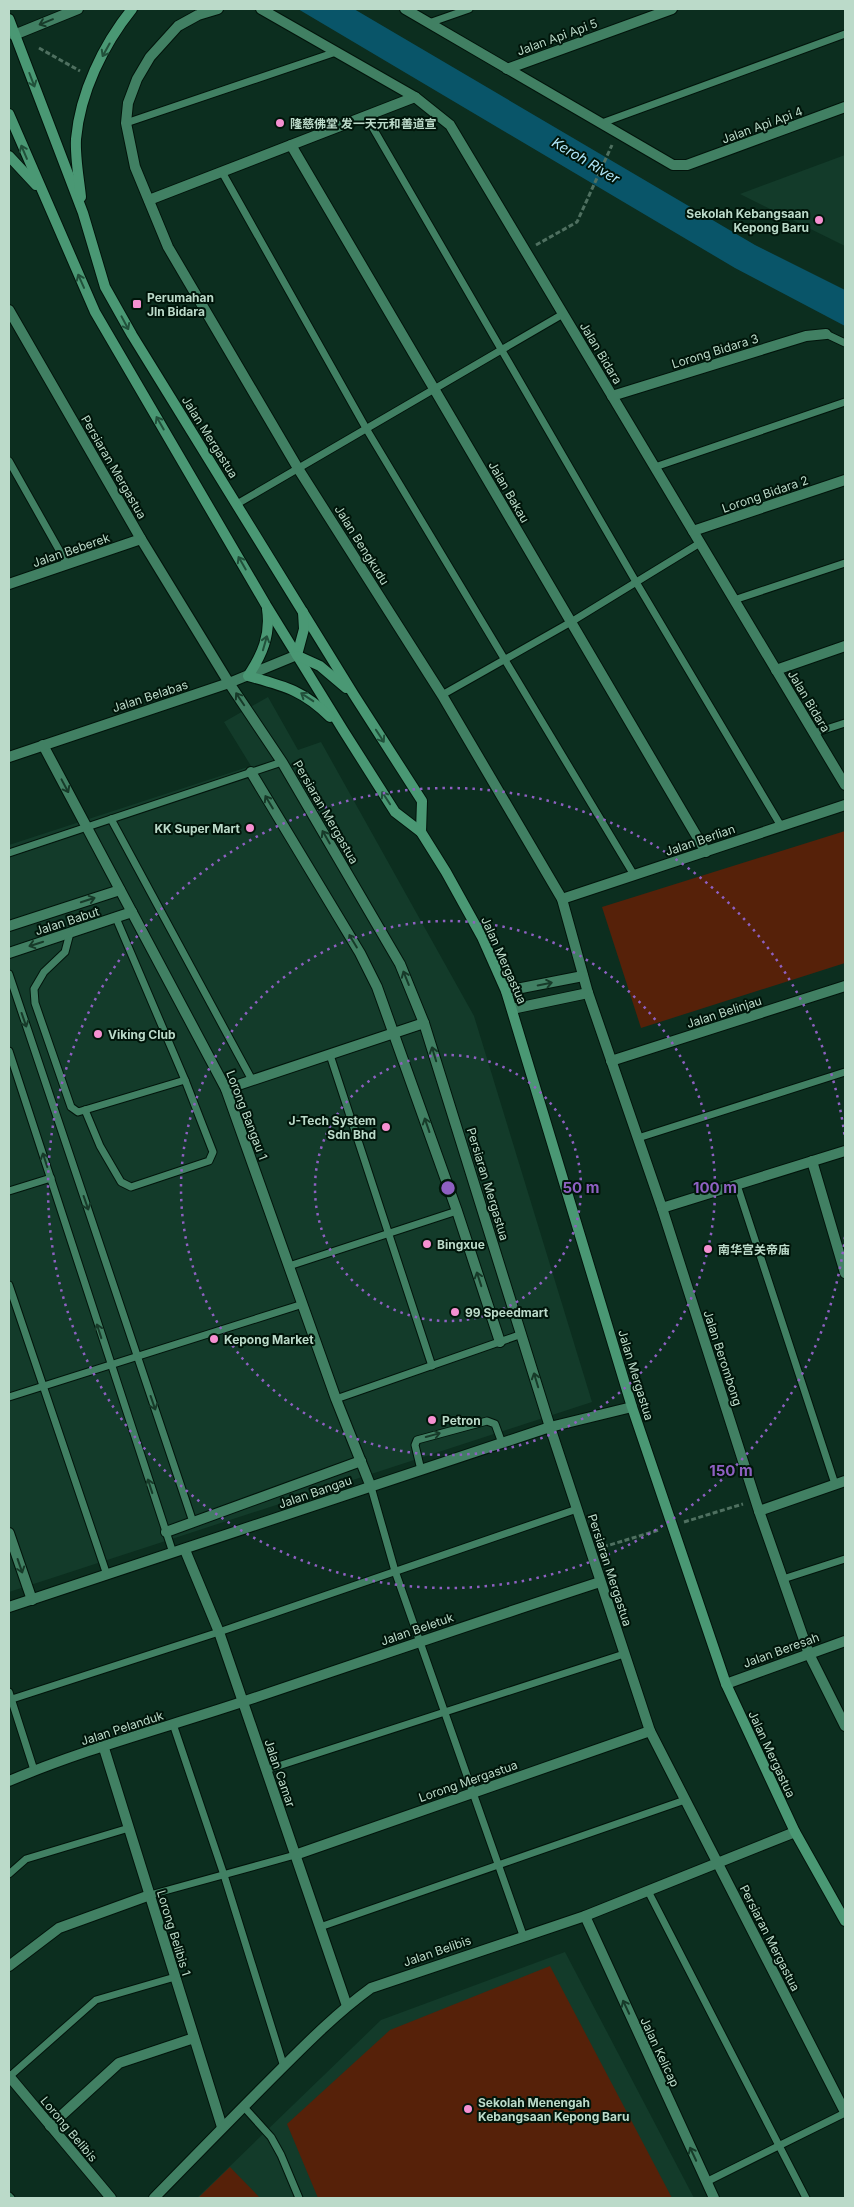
<svg xmlns="http://www.w3.org/2000/svg" width="854" height="2207" viewBox="0 0 854 2207" font-family="Inter,'Noto Sans SC',sans-serif">
	<style>
		.built { fill: #133b2a }
		.green { fill: #562109 }
		.water { fill: #095569 }
		.lines { fill: none; stroke-linecap: round; stroke-linejoin: round }
		.service-casing { stroke: #02140b; stroke-width: 9 }
		.minor-casing { stroke: #02140b; stroke-width: 12 }
		.tertiary-casing { stroke: #02140b; stroke-width: 12 }
		.secondary-casing { stroke: #02140b; stroke-width: 12 }
		.path { stroke: #4f7060; stroke-width: 3; stroke-dasharray: 5 2.5; stroke-linecap: butt }
		.service { stroke: #418063; stroke-width: 7 }
		.minor { stroke: #418063; stroke-width: 10 }
		.tertiary { stroke: #418063; stroke-width: 10 }
		.secondary { stroke: #4a9874; stroke-width: 10 }
		.oneway { stroke: #173a29 }
		.oneway2 { stroke: #21503a }
		.ring { fill: none; stroke: #8e60c2; stroke-width: 2.5; stroke-dasharray: 2.5 5 }
		.poi-dot { fill: #f590d1; stroke: #00150a; stroke-width: 2 }
		.labels { text-anchor: middle; dominant-baseline: central; stroke-width: 4; stroke-linejoin: round; paint-order: stroke }
		.street-label { font-size: 12px; fill: #bbdac9; stroke: #00150a }
		.poi-label { font-size: 12px; font-weight: bold; fill: #bbdac9; stroke: #00150a; text-anchor: start }
		.water-label { font-size: 14px; font-style: italic; fill: #b0e7fa; stroke: #00150a }
		.centre { fill: #8e60c2; stroke: #00150a; stroke-width: 2.5 }
		.ring-label { font-size: 15px; text-anchor: middle; font-weight: bold; fill: #8e60c2; stroke: #00150a; stroke-width: 4; stroke-linejoin: round; paint-order: stroke }
	</style>
	<rect width="100%" height="100%" fill="#0c2e1f"/>
	<g class="built">
		<path d="M845 155V246L740 194Z"/>
		<path d="M268 697 298 750 321 742 474 1016 592 1402 9 1592V845L251 766 224 722Z"/>
		<path d="M565 1952 694 2198H197L381 2020Z"/>
	</g>
	<g class="green">
		<path d="M845 831V963L641 1028 602 907Z"/>
		<path d="M550 1966 672 2198H318L287 2124 390 2030Z"/>
		<path d="M230 2167 260 2198H198Z"/>
	</g>
	<path class="water" d="M298 9H354L755 245 845 290V326L735 268Z"/>
	<g class="lines">
		<g class="service-casing">
			<g id="service">
				<path d="M429 23 469 9"/>
				<path d="M366 116 636 582 781 826"/>
				<path d="M126 123 336 52"/>
				<path d="M602 123 845 34"/>
				<path d="M222 172 367 430 634 875"/>
				<path d="M826 334 845 343"/>
				<path d="M9 461 67 564"/>
				<path d="M655 467 845 402"/>
				<path d="M237 504 563 314"/>
				<path d="M734 600 845 563"/>
				<path d="M442 695 571 622 700 543"/>
				<path d="M814 733 845 723"/>
				<path d="M111 819 252 1080"/>
				<path d="M9 853 282 762"/>
				<path d="M70 933 65 952 44 972 34 989 35 1003 71 1107 78 1112 185 1080"/>
				<path d="M9 974 193 1522"/>
				<path d="M9 1051 173 1553"/>
				<path d="M330 1055 432 1366"/>
				<path d="M85 1110 100 1146 121 1182 131 1187 209 1161 213 1152 185 1080 116 918"/>
				<path d="M638 1138 845 1072"/>
				<path d="M737 1185 835 1484"/>
				<path d="M9 1191 51 1178"/>
				<path d="M289 1266 457 1211"/>
				<path d="M9 1285 107 1575"/>
				<path d="M9 1397 303 1304"/>
				<path d="M336 1399 522 1334"/>
				<path d="M421 1470 415 1445 417 1440 487 1421 495 1424 502 1443"/>
				<path d="M371 1487 395 1571 523 1935"/>
				<path d="M783 1579 845 1559"/>
				<path d="M9 1692 34 1770"/>
				<path d="M9 1700 219 1632 577 1509"/>
				<path d="M173 1724 224 1875 284 2067"/>
				<path d="M266 1770 624 1654"/>
				<path d="M9 1874 26 1859 129 1828"/>
				<path d="M648 1891 806 2198"/>
				<path d="M150 1895 295 1855"/>
				<path d="M320 1927 685 1800"/>
				<path d="M9 2077 96 2000 175 1977"/>
				<path d="M243 2106 271 2137 281 2155 299 2198"/>
				<path d="M706 2182 845 2113"/>
				<path d="M9 2196 11 2198"/>
			</g>
		</g>
		<g class="minor-casing">
			<g id="minor">
				<path d="M218 9 198 15 178 26 150 57 137 79 128 103 126 123 135 167 168 247 299 470 442 695 562 899 588 993 662 1208 759 1511 809 1654 845 1726"/>
				<path d="M261 9 415 97 450 125 845 785"/>
				<path d="M405 9 673 165H687L845 107"/>
				<path d="M507 69 672 9"/>
				<path d="M291 145 706 852"/>
				<path d="M149 200 415 97"/>
				<path d="M9 310 141 539 229 683 282 762 400 964 424 1023 550 1427 650 1731 845 2112"/>
				<path d="M612 396 806 336 826 334"/>
				<path d="M693 531 845 480"/>
				<path d="M9 584 141 539"/>
				<path d="M776 670 845 646"/>
				<path d="M43 745 226 1089 336 1399 371 1487"/>
				<path d="M251 772 360 953 377 987 457 1211 500 1342"/>
				<path d="M562 899 845 805"/>
				<path d="M9 926 120 890"/>
				<path d="M9 953 132 912"/>
				<path d="M506 991 583 976"/>
				<path d="M512 1009 588 993"/>
				<path d="M611 1061 845 986"/>
				<path d="M226 1089 424 1023"/>
				<path d="M812 1161 845 1273"/>
				<path d="M662 1208 845 1151"/>
				<path d="M759 1511 845 1481"/>
				<path d="M166 1532 361 1461"/>
				<path d="M9 1533 32 1600"/>
				<path d="M185 1550 219 1632 347 2006"/>
				<path d="M726 1684 845 1641"/>
				<path d="M103 1745 222 2127"/>
				<path d="M9 1781C84 1749 164 1728 242 1702 361 1662 480 1621 600 1582"/>
				<path d="M295 1855 650 1731"/>
				<path d="M585 1916 714 2198"/>
				<path d="M9 1966 59 1928 150 1895"/>
				<path d="M9 2076 111 2198"/>
				<path d="M50 2126 119 2063 194 2038"/>
				<path d="M154 2198C196 2155 238 2112 280 2070 309 2041 338 2012 371 1988L585 1916 795 1832"/>
			</g>
		</g>
		<g class="tertiary-casing">
			<g id="tertiary">
				<path d="M14 35 78 9"/>
				<path d="M9 757 229 683 297 655"/>
				<path d="M9 1607 550 1427 632 1407"/>
			</g>
		</g>
		<g class="secondary-casing">
			<g id="secondary">
				<path d="M9 19 83 213 105 287 132 335 354 695 422 801 421 832"/>
				<path d="M9 114 95 312 266 605 343 730 395 812 421 832 446 872 482 937 506 991 632 1407 726 1684 795 1832 845 1921"/>
				<path d="M9 156 36 185"/>
				<path d="M81 197C79 178 75 158 76 139 80 93 103 45 132 9"/>
				<path d="M267 609C271 635 262 655 248 676 284 686 303 690 330 717"/>
				<path d="M297 655 304 629 303 612"/>
				<path d="M298 656 320 666 346 688"/>
			</g>
		</g>
		<g class="path">
			<path d="M39 48 80 71"/>
			<path d="M536 245 577 222 612 145"/>
			<path d="M684 1522 743 1504"/>
			<path d="M603 1547 659 1530"/>
		</g>
		<use href="#service" class="service"/>
		<use href="#minor" class="minor"/>
		<use href="#tertiary" class="tertiary"/>
		<use href="#secondary" class="secondary"/>
	</g>
	<defs><path id="oneway-shaft" d="M-6 0H5M1.5-3L5.5 0L1.5 3" fill="none" stroke-width="1.6" stroke-linecap="round" stroke-linejoin="round" transform="scale(1.25)"/></defs>
	<g class="oneway">
		<use href="#oneway-shaft" transform="translate(46 22) rotate(158)"/>
		<use href="#oneway-shaft" transform="translate(240 699) rotate(-124)"/>
		<use href="#oneway-shaft" transform="translate(65 786) rotate(62)"/>
		<use href="#oneway-shaft" transform="translate(269 802) rotate(-121)"/>
		<use href="#oneway-shaft" transform="translate(326 837) rotate(-120)"/>
		<use href="#oneway-shaft" transform="translate(88 900) rotate(-18)"/>
		<use href="#oneway-shaft" transform="translate(353 941) rotate(-121)"/>
		<use href="#oneway-shaft" transform="translate(36 944) rotate(162)"/>
		<use href="#oneway-shaft" transform="translate(406 978) rotate(-112)"/>
		<use href="#oneway-shaft" transform="translate(545 984) rotate(-11)"/>
		<use href="#oneway-shaft" transform="translate(24 1020) rotate(71)"/>
		<use href="#oneway-shaft" transform="translate(434 1054) rotate(-107)"/>
		<use href="#oneway-shaft" transform="translate(427 1125) rotate(-109)"/>
		<use href="#oneway-shaft" transform="translate(45 1160) rotate(-108)"/>
		<use href="#oneway-shaft" transform="translate(86 1203) rotate(71)"/>
		<use href="#oneway-shaft" transform="translate(479 1279) rotate(-108)"/>
		<use href="#oneway-shaft" transform="translate(99 1331) rotate(-108)"/>
		<use href="#oneway-shaft" transform="translate(536 1380) rotate(-107)"/>
		<use href="#oneway-shaft" transform="translate(153 1403) rotate(71)"/>
		<use href="#oneway-shaft" transform="translate(433 1435) rotate(-15)"/>
		<use href="#oneway-shaft" transform="translate(150 1486) rotate(-108)"/>
		<use href="#oneway-shaft" transform="translate(20 1566) rotate(71)"/>
		<use href="#oneway-shaft" transform="translate(626 2007) rotate(-115)"/>
		<use href="#oneway-shaft" transform="translate(693 2154) rotate(-115)"/>
	</g>
	<g class="oneway2">
		<use href="#oneway-shaft" transform="translate(106 50) rotate(119)"/>
		<use href="#oneway-shaft" transform="translate(32 80) rotate(69)"/>
		<use href="#oneway-shaft" transform="translate(24 152) rotate(-113)"/>
		<use href="#oneway-shaft" transform="translate(81 281) rotate(-114)"/>
		<use href="#oneway-shaft" transform="translate(125 323) rotate(62)"/>
		<use href="#oneway-shaft" transform="translate(160 423) rotate(-120)"/>
		<use href="#oneway-shaft" transform="translate(242 563) rotate(-120)"/>
		<use href="#oneway-shaft" transform="translate(265 643) rotate(-74)"/>
		<use href="#oneway-shaft" transform="translate(307 697) rotate(-147)"/>
		<use href="#oneway-shaft" transform="translate(380 736) rotate(57)"/>
		<use href="#oneway-shaft" transform="translate(386 798) rotate(-123)"/>
	</g>
	<g class="ring">
		<circle cx="448" cy="1188" r="133"/>
		<circle cx="448" cy="1188" r="267"/>
		<path d="M845 1237A400 400 0 1 1 845 1139"/>
	</g>
	<g class="poi-dot">
		<circle cx="280" cy="123" r="5"/>
		<circle cx="819" cy="220" r="5"/>
		<rect x="132" y="299" width="10" height="10" rx="2.5"/>
		<circle cx="250" cy="828" r="5"/>
		<circle cx="98" cy="1034" r="5"/>
		<circle cx="386" cy="1127" r="5"/>
		<circle cx="427" cy="1244" r="5"/>
		<circle cx="708" cy="1249" r="5"/>
		<circle cx="455" cy="1312" r="5"/>
		<circle cx="214" cy="1339" r="5"/>
		<circle cx="432" cy="1420" r="5"/>
		<circle cx="468" cy="2109" r="5"/>
	</g>
	<g class="labels">
		<g class="street-label">
			<text transform="translate(557 37) rotate(-20)">Jalan Api Api 5</text>
			<text transform="translate(762 125) rotate(-20)">Jalan Api Api 4</text>
			<text transform="translate(715 351) rotate(-17)">Lorong Bidara 3</text>
			<text transform="translate(601 353) rotate(59)">Jalan Bidara</text>
			<text transform="translate(210 437) rotate(58)">Jalan Mergastua</text>
			<text transform="translate(114 467) rotate(60)">Persiaran Mergastua</text>
			<text transform="translate(509 492) rotate(60)">Jalan Bakau</text>
			<text transform="translate(765 494) rotate(-19)">Lorong Bidara 2</text>
			<text transform="translate(362 545) rotate(58)">Jalan Bengkudu</text>
			<text transform="translate(71 550) rotate(-19)">Jalan Beberek</text>
			<text transform="translate(150 696) rotate(-18)">Jalan Belabas</text>
			<text transform="translate(809 701) rotate(59)">Jalan Bidara</text>
			<text transform="translate(326 812) rotate(60)">Persiaran Mergastua</text>
			<text transform="translate(700 840) rotate(-19)">Jalan Berlian</text>
			<text transform="translate(67 921) rotate(-18)">Jalan Babut</text>
			<text transform="translate(504 960) rotate(66)">Jalan Mergastua</text>
			<text transform="translate(724 1012) rotate(-18)">Jalan Belinjau</text>
			<text transform="translate(247 1115) rotate(69)">Lorong Bangau 1</text>
			<text transform="translate(488 1184) rotate(73)">Persiaran Mergastua</text>
			<text transform="translate(723 1358) rotate(72)">Jalan Berombong</text>
			<text transform="translate(636 1375) rotate(73)">Jalan Mergastua</text>
			<text transform="translate(315 1492) rotate(-19)">Jalan Bangau</text>
			<text transform="translate(610 1570) rotate(72)">Persiaran Mergastua</text>
			<text transform="translate(417 1629) rotate(-19)">Jalan Beletuk</text>
			<text transform="translate(781 1650) rotate(-20)">Jalan Beresah</text>
			<text transform="translate(122 1728) rotate(-18)">Jalan Pelanduk</text>
			<text transform="translate(772 1754) rotate(65)">Jalan Mergastua</text>
			<text transform="translate(280 1773) rotate(71)">Jalan Camar</text>
			<text transform="translate(468 1781) rotate(-19)">Lorong Mergastua</text>
			<text transform="translate(174 1933) rotate(73)">Lorong Belibis 1</text>
			<text transform="translate(770 1938) rotate(63)">Persiaran Mergastua</text>
			<text transform="translate(437 1951) rotate(-19)">Jalan Belibis</text>
			<text transform="translate(660 2052) rotate(65)">Jalan Kelicap</text>
			<text transform="translate(69 2129) rotate(50)">Lorong Belibis</text>
		</g>
		<g class="poi-label">
			<text x="290" y="123">隆慈佛堂 发一天元和善道宣</text>
			<text x="809" y="213" text-anchor="end">Sekolah Kebangsaan<tspan x="809" dy="14">Kepong Baru</tspan></text>
			<text x="147" y="297">Perumahan<tspan x="147" dy="14">Jln Bidara</tspan></text>
			<text x="240" y="828" text-anchor="end">KK Super Mart</text>
			<text x="108" y="1034">Viking Club</text>
			<text x="376" y="1120" text-anchor="end">J-Tech System<tspan x="376" dy="14">Sdn Bhd</tspan></text>
			<text x="437" y="1244">Bingxue</text>
			<text x="718" y="1249">南华宫关帝庙</text>
			<text x="465" y="1312">99 Speedmart</text>
			<text x="224" y="1339">Kepong Market</text>
			<text x="442" y="1420">Petron</text>
			<text x="478" y="2102">Sekolah Menengah<tspan x="478" dy="14">Kebangsaan Kepong Baru</tspan></text>
		</g>
		<g class="water-label">
			<text transform="translate(586 160) rotate(31)">Keroh River</text>
		</g>
	</g>
	<circle cx="448" cy="1188" r="8" class="centre"/>
	<g class="ring-label">
		<text x="581" y="1193">50 m</text>
		<text x="715" y="1193">100 m</text>
		<text x="731" y="1476">150 m</text>
	</g>
	<rect width="854" height="2207" fill="none" stroke="#bbdac9" stroke-width="20"/>
</svg>
